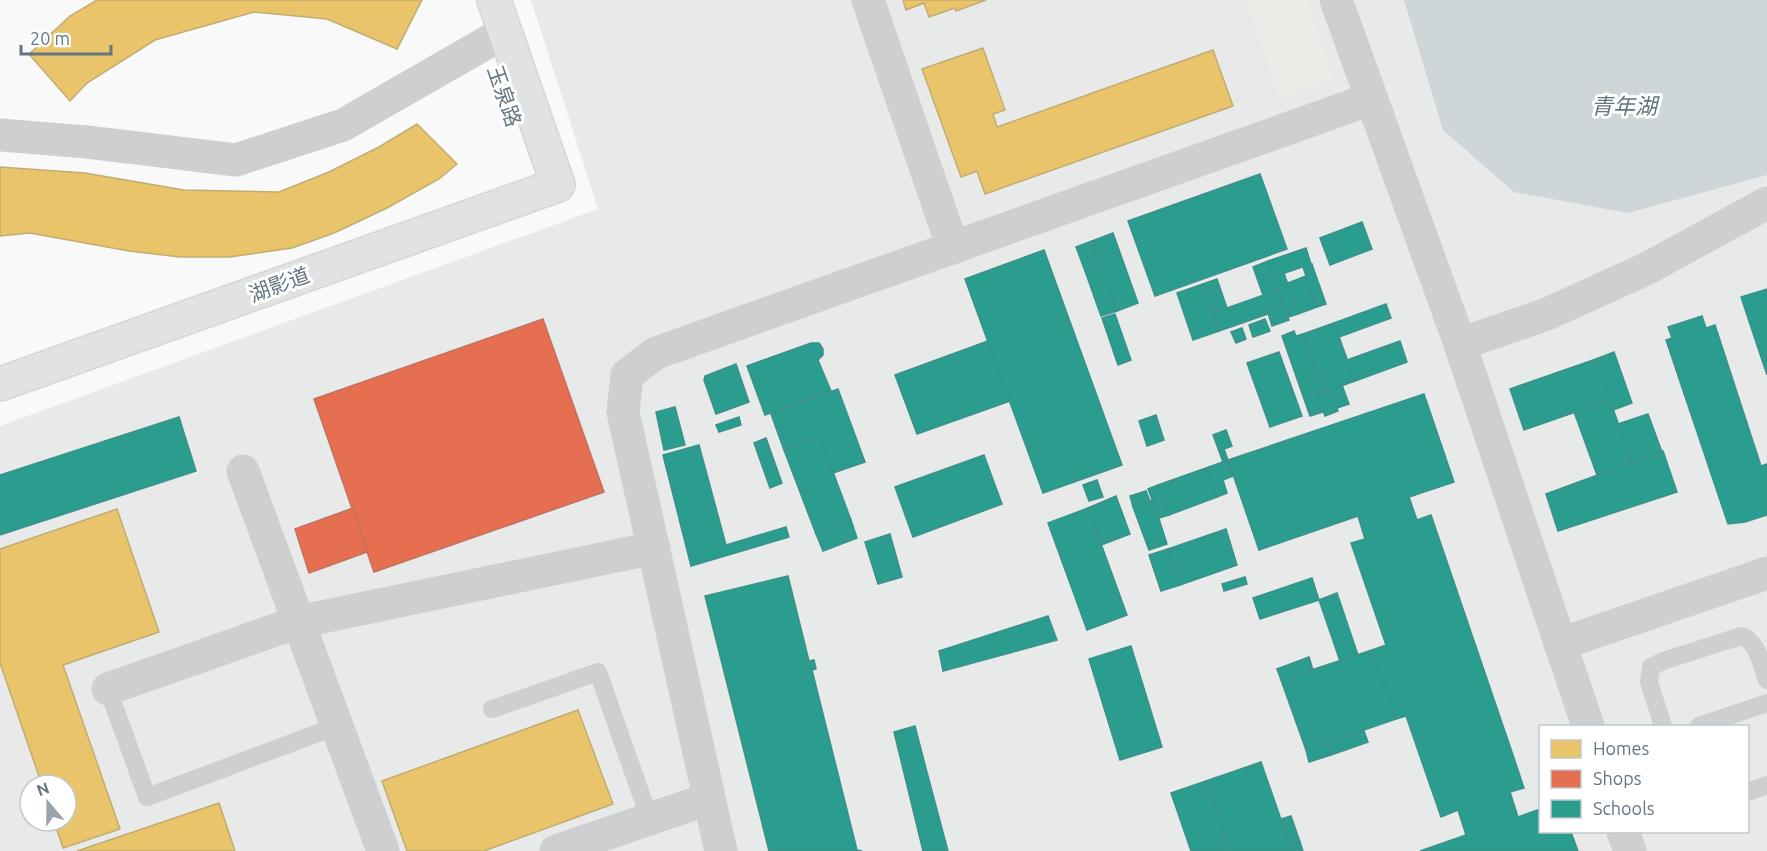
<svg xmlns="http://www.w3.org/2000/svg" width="1767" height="851" viewBox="0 0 1767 851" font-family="Ubuntu,'Noto Sans SC',sans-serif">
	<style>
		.built { fill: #e8e9e9; fill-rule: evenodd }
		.green { fill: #e8ebe6 }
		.water { fill: #ced6d9 }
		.homes { fill: #e9c46a; stroke: #c1ad72; stroke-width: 1.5 }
		.shops { fill: #e76f51; stroke: #c07160; stroke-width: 1.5 }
		.schools { fill: #2a9d8f; stroke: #3c918b; stroke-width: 1.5 }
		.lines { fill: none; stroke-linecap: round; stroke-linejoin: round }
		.secondary-casing { stroke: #d5d6d7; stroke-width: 36 }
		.lane { stroke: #cecfd0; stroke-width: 18 }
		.street { stroke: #cecfd0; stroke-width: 33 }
		.secondary { stroke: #e1e2e2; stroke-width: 33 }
		.labels { text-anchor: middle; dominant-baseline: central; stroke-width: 6; stroke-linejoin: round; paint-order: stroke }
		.street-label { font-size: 21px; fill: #657683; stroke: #fff }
		.water-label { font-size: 22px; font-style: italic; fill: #60757c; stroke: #fff }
	</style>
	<rect width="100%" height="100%" fill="#f9f9f9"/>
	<path class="built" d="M531 0H1767V851H0V426L598 209ZM1540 726H1748V832H1540ZM30 785H66V821H30Z"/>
	<path class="green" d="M1246 0H1308L1334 79 1278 97Z"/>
	<path class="water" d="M1404 0H1767V175L1628 213 1514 192 1443 130Z"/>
	<g class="homes">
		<path d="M97 0H422L397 49 327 19 254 12 155 40 87 83 70 101 29 54 70 16Z"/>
		<path d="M903 0H986L956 11 955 8 929 17 924 3 906 10Z"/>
		<path d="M983 48 1005 110 993 114 997 127 1213 50 1233 106 985 194 977 171 961 177 922 69Z"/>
		<path d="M417 124 457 164 439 179 387 208 334 233 292 248 230 257H180L129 251 30 233 0 236V167L85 173 184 190 279 192 329 172 379 147Z"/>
		<path d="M117 509 159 632 63 665 120 829 63 848 54 821H66V785H42L0 663V549Z"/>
		<path d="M578 710 613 804 484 851H407L382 781Z"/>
		<path d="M219 803 235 851H77Z"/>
	</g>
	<g class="shops">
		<path d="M543 319 604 492 374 572 314 399Z"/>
		<path d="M353 508 367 552 309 573 295 529Z"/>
	</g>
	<g class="schools">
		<path d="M1260 174 1287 249 1155 296 1128 221Z"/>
		<path d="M1362 222 1372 249 1330 265 1320 238Z"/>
		<path d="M1113 233 1138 303 1117 311 1092 241Z"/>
		<path d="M1092 241 1101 266 1085 271 1076 247Z"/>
		<path d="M1306 248 1311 264 1273 277 1268 261Z"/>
		<path d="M1044 250 1122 465 1043 493 965 279Z"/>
		<path d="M1268 261 1278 290 1263 295 1253 267Z"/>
		<path d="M1312 264 1315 273 1306 276 1303 267Z"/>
		<path d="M1101 266 1117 311 1101 316 1085 271Z"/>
		<path d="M1284 273 1298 314 1288 317 1273 277Z"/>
		<path d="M1315 273 1326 304 1317 307 1306 276Z"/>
		<path d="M1306 276 1317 307 1298 314 1288 283Z"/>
		<path d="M1217 279 1227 308 1213 313 1203 284Z"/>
		<path d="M1203 284 1219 331 1193 340 1177 293Z"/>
		<path d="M1767 289V375L1741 297Z"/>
		<path d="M1278 290 1283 305 1267 310 1268 314 1219 331 1213 313Z"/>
		<path d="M1386 304 1391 318 1339 337 1334 323Z"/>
		<path d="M1283 305 1289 320 1272 326 1267 310Z"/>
		<path d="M1115 314 1131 360 1118 365 1102 318Z"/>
		<path d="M1702 316 1706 328 1715 325 1761 466 1767 464V515L1745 522 1728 524 1666 340 1672 338 1668 327Z"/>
		<path d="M1265 319 1270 331 1253 337 1249 325Z"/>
		<path d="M1334 323 1355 381 1324 392 1303 334Z"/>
		<path d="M1242 328 1246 339 1236 343 1231 332Z"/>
		<path d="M1294 331 1296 336 1303 334 1324 392 1317 394 1323 412 1310 416 1282 336Z"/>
		<path d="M988 341 1010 401 917 434 895 375Z"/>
		<path d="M1400 341 1407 362 1355 381 1347 360Z"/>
		<path d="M811 343H819L823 349V355L818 360 831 391 765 415 747 366Z"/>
		<path d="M1279 352 1302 416 1270 427 1247 363Z"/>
		<path d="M1614 352 1632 403 1613 410 1596 359Z"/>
		<path d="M1596 359 1610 400 1524 430 1510 389Z"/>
		<path d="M736 364 749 402 716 414 704 380 705 376Z"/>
		<path d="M1342 385 1349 404 1337 408 1330 389Z"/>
		<path d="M838 389 865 462 833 473 820 437 784 450 771 414Z"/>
		<path d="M1330 389 1338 411 1325 416 1317 394Z"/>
		<path d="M1424 394 1454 482 1409 497 1417 520 1431 515 1513 755 1524 788 1510 792 1518 817 1540 809V832H1571L1578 851H1420L1466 835 1458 810 1441 817 1406 716 1396 719 1372 650 1386 645 1351 543 1365 539 1358 516 1259 550 1228 460Z"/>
		<path d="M1610 400 1632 463 1597 475 1574 412Z"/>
		<path d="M675 407 685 445 664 450 656 412Z"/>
		<path d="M1648 414 1662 452 1631 462 1618 424Z"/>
		<path d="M1156 415 1164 440 1147 446 1139 421Z"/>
		<path d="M179 417 196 471 0 535V475Z"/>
		<path d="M739 417 741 425 719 432 716 425Z"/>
		<path d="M1226 430 1232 446 1224 449 1228 460 1223 462 1213 435Z"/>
		<path d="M820 437 851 520 816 534 784 450Z"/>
		<path d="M766 438 782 483 770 488 754 443Z"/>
		<path d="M699 445 726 545 786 527 789 537 691 566 663 455Z"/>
		<path d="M1663 451 1677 492 1558 531 1546 494Z"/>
		<path d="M984 455 1002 504 913 537 895 487Z"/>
		<path d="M1228 460 1233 476 1223 480 1227 493 1217 497 1206 468Z"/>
		<path d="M1206 468 1217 497 1169 515 1158 485Z"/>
		<path d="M1097 480 1103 497 1089 501 1083 485Z"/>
		<path d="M1158 485 1169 515 1159 518 1148 489Z"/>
		<path d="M1146 491 1150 501 1133 507 1130 496Z"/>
		<path d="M1116 496 1130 534 1101 545 1088 508Z"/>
		<path d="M1153 500 1167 544 1149 550 1133 507Z"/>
		<path d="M1088 508 1127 615 1087 630 1048 523Z"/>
		<path d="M851 520 857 538 823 551 816 534Z"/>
		<path d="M1226 529 1237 565 1180 585 1168 549Z"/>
		<path d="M890 534 902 577 878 584 865 542Z"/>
		<path d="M1168 549 1180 585 1161 591 1149 555Z"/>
		<path d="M788 576 809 661 814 660 816 669 812 670 857 850 862 851H769L705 596Z"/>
		<path d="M1245 577 1247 584 1224 591 1222 584Z"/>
		<path d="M1312 578 1319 600 1260 619 1253 598Z"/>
		<path d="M1337 593 1358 655 1340 661 1319 600Z"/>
		<path d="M1048 616 1057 640 943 671 939 651Z"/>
		<path d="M1131 646 1162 747 1120 760 1089 659Z"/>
		<path d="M1372 650 1396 719 1306 750 1281 680Z"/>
		<path d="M1309 657 1313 670 1281 680 1277 669Z"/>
		<path d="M915 726 924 761 948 851H923L894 732Z"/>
		<path d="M1364 731 1368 742 1331 755 1327 743Z"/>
		<path d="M1327 743 1331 755 1309 762 1306 750Z"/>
		<path d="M1261 762 1292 851H1230L1206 781Z"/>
		<path d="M1206 781 1230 851H1191L1171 793Z"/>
		<path d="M1291 816 1300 842 1290 845 1281 819Z"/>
		<path d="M1300 842 1303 851H1292L1290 845Z"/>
	</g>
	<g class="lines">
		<g class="secondary-casing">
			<path id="secondary" d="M0 384 558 185 494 0"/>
		</g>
		<g class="lane">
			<path d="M108 689 147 797 337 726"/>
			<path d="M492 709 598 672 650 820"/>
			<path d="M1663 726 1649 682 1651 667 1663 661 1741 636C1758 641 1761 665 1767 680"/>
			<path d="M1699 726 1767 703"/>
			<path d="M1748 792 1767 785"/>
		</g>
		<g class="street">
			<path d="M868 0 953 248"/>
			<path d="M1336 0 1460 344 1588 726"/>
			<path d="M0 135 87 142 236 160 343 125 505 32"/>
			<path d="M1460 344 1547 314 1646 269 1767 203"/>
			<path d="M243 471 383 851"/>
			<path d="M1560 644 1767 573"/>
			<path d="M108 689 298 622 654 548"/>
			<path d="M1623 832 1630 851"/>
			<path d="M556 851 708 799"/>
			<path d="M721 851 623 412 627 375 656 353 1371 99"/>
		</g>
		<use href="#secondary" class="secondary"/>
	</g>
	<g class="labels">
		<g class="street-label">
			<text transform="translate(505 96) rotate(71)">玉泉路</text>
			<text transform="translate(279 284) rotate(-20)">湖影道</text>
		</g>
		<g class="water-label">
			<text x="1624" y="105">青年湖</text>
		</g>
	</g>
	<rect x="1539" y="725" width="210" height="108" fill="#ffffff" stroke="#c1c8cd" stroke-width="1.5"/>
	<rect x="1551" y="740" width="30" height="18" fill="#e9c46a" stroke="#c1c8cd" stroke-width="1.5"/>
	<text x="1593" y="755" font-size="18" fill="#657683">Homes</text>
	<rect x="1551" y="770" width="30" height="18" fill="#e76f51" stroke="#c1c8cd" stroke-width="1.5"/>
	<text x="1593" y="785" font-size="18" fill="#657683">Shops</text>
	<rect x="1551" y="800" width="30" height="18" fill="#2a9d8f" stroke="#c1c8cd" stroke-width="1.5"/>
	<text x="1593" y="815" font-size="18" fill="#657683">Schools</text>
	<g transform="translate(48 803) rotate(340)"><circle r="28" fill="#ffffff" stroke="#c1c8cd" stroke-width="1.5"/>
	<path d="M0-4.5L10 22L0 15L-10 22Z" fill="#99a4ac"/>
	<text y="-9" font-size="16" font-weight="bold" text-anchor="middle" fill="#657683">N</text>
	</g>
	<path d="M21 45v9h90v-9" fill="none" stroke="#657683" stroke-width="3"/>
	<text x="30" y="45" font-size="18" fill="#657683" stroke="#ffffff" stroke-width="4.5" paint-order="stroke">20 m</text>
</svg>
